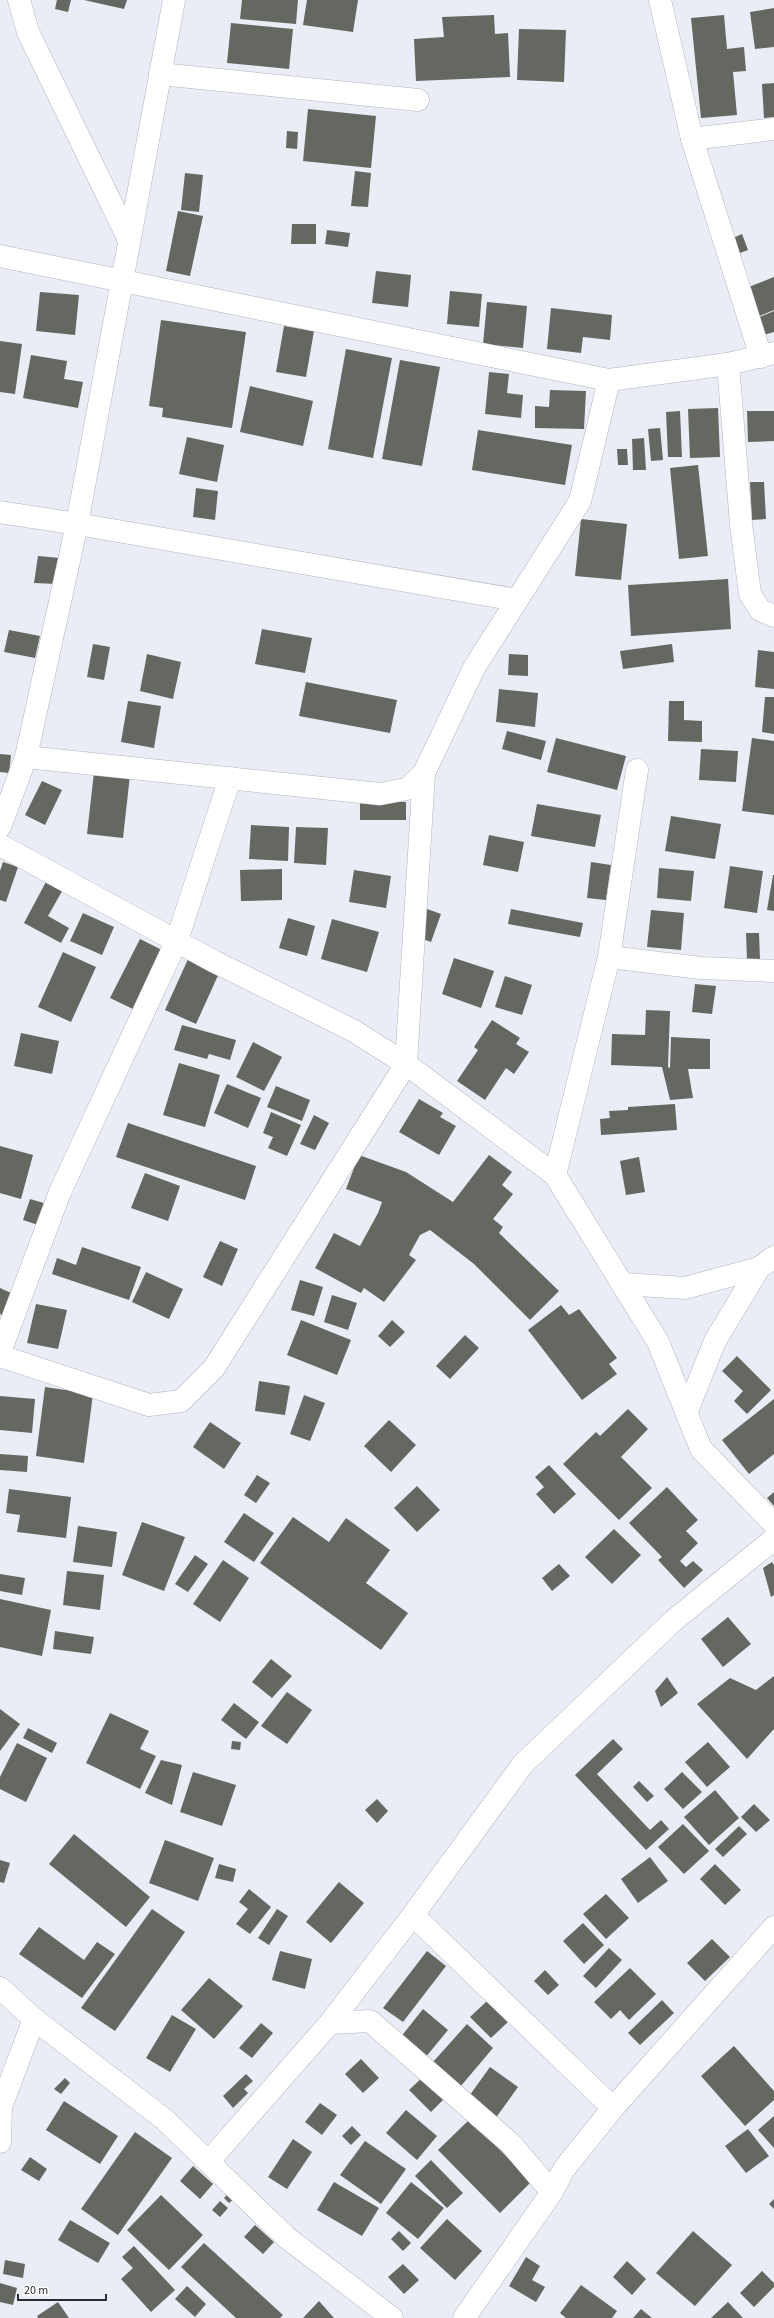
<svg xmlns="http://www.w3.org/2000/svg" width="774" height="2318" viewBox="0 0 774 2318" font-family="'Source Sans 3',sans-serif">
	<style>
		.building { fill: #656861 }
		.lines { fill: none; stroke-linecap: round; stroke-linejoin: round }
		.street-casing { stroke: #b3b6be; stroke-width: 23 }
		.street { stroke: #fff; stroke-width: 22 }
	</style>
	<rect width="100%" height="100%" fill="#eaedf6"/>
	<g class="building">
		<path d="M57 0H71L68 12 55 9Z"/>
		<path d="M84 0H127L124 9Z"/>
		<path d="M242 0H298L296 24 240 19Z"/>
		<path d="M307 0H358L353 32 303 25Z"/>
		<path d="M774 8V47L755 49 750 12Z"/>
		<path d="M494 15 495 34 508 33 510 77 416 81 414 39 444 37 442 17Z"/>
		<path d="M724 15 727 49 744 47 746 71 733 72 737 115 701 118 691 18Z"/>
		<path d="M231 23 293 29 289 69 227 63Z"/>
		<path d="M519 29 566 30 564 82 517 80Z"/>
		<path d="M774 83V117L764 118 762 84Z"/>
		<path d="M308 109 376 116 371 168 303 161Z"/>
		<path d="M287 131 298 132 297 149 286 148Z"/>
		<path d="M355 171 371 173 368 207 351 206Z"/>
		<path d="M185 173 203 175 199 212 181 210Z"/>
		<path d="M178 211 203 216 190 276 166 271Z"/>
		<path d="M292 224H316V244H291Z"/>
		<path d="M327 230 350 233 348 247 325 244Z"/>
		<path d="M742 234 748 250 732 256 726 241Z"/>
		<path d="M376 271 411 275 408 307 372 303Z"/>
		<path d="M774 277V310L757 317 746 288Z"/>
		<path d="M450 291 482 294 479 327 447 324Z"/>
		<path d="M40 292 79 295 75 335 36 331Z"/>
		<path d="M487 302 527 306 523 348 483 344Z"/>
		<path d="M551 308 612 315 610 340 583 337 581 353 547 349Z"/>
		<path d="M774 311V332L764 335 757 318Z"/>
		<path d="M161 320 246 332 232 428 162 417 163 408 149 406Z"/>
		<path d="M284 326 314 331 306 377 276 372Z"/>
		<path d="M0 341 22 344 15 394 0 392Z"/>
		<path d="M346 349 392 358 373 458 328 449Z"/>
		<path d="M31 355 67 361 64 379 83 382 78 408 23 398Z"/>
		<path d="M400 360 440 367 422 466 382 459Z"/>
		<path d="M489 372 509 374 507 393 523 395 521 418 485 414Z"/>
		<path d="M250 386 313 401 303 446 240 432Z"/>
		<path d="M550 390 586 391 584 429 535 428V406L549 407Z"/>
		<path d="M718 408 720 457 690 458 688 409Z"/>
		<path d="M680 411 682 457H668L666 412Z"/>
		<path d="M747 411H774V441L748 442Z"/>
		<path d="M660 428 663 460 651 461 648 429Z"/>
		<path d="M478 430 572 445 565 485 472 470Z"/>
		<path d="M187 437 224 445 217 482 179 474Z"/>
		<path d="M644 438 646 470H633L632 439Z"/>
		<path d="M617 449H627L628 465H618Z"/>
		<path d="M698 465 708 556 679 559 670 468Z"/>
		<path d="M750 482H764L766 519 752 520Z"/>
		<path d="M196 488 218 491 215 520 193 517Z"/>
		<path d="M581 519 627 524 621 580 575 576Z"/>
		<path d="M38 556 60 558 57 584 34 583Z"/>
		<path d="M728 579 731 629 631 636 628 585Z"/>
		<path d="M262 629 312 638 305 673 255 664Z"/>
		<path d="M9 630 40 636 35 658 4 652Z"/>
		<path d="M93 644 110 647 104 680 87 677Z"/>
		<path d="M672 644 674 662 623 669 620 651Z"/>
		<path d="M758 650 774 652V689L755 687Z"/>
		<path d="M147 654 181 662 173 699 140 691Z"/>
		<path d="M509 654 528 655V676L508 675Z"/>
		<path d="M306 682 397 700 390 733 299 716Z"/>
		<path d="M499 689 538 693 535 727 496 722Z"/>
		<path d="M765 697H774V734L762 732Z"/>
		<path d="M128 701 161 706 154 748 121 742Z"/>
		<path d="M669 701H684V720L702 721V742L668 741Z"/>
		<path d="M507 731 546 741 541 760 502 749Z"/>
		<path d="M556 738 626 756 617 790 547 772Z"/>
		<path d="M752 738 774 741V815L742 811Z"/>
		<path d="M701 749 738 751 736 782 699 780Z"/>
		<path d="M0 754 11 755 9 773 0 772Z"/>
		<path d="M94 772 130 775 123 838 87 834Z"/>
		<path d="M42 781 62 790 45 825 25 815Z"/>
		<path d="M360 801 406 802V820H360Z"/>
		<path d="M537 804 601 815 595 847 531 836Z"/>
		<path d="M671 816 721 824 715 859 665 851Z"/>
		<path d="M251 825 289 827 288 861 249 859Z"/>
		<path d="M296 827 328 828 326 865 294 863Z"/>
		<path d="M489 835 524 842 518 872 483 865Z"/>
		<path d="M3 862 18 867 6 902 0 900V871Z"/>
		<path d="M591 862 611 865 606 900 587 898Z"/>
		<path d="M730 866 763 871 757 913 724 908Z"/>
		<path d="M659 868 694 871 691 901 657 898Z"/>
		<path d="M282 869V900L241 901 240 870Z"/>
		<path d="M354 870 391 876 386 908 349 902Z"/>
		<path d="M773 875H774V911L767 910Z"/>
		<path d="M48 878 65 886 48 916 69 928 61 943 24 923Z"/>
		<path d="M413 904 441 914 431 942 403 932Z"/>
		<path d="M511 909 583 923 580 937 508 924Z"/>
		<path d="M651 910 684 913 681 950 647 947Z"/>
		<path d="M83 913 114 927 102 955 70 941Z"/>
		<path d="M288 918 315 926 307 956 279 948Z"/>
		<path d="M332 919 379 932 367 972 321 959Z"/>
		<path d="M746 933H759L760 960 747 961Z"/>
		<path d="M140 939 162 950 133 1009 110 998Z"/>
		<path d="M63 952 96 967 71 1022 38 1007Z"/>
		<path d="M189 957 220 971 196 1024 165 1010Z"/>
		<path d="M454 958 494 971 481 1008 442 994Z"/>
		<path d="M505 976 532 985 522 1015 495 1007Z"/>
		<path d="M695 984 716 986 712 1014 692 1012Z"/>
		<path d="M646 1010 670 1011 668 1067 670 1068 671 1037 710 1039V1069H688L693 1098 670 1100 662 1067 611 1065 612 1034 645 1035Z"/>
		<path d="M492 1020 520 1038 516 1044 529 1052 514 1074 506 1068 485 1100 457 1081 478 1050 474 1047Z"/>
		<path d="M182 1025 236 1040 230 1060 209 1054 207 1059 174 1050Z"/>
		<path d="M21 1033 59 1041 52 1074 14 1066Z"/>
		<path d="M253 1042 282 1057 264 1091 236 1077Z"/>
		<path d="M179 1063 220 1075 205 1127 163 1115Z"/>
		<path d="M227 1084 261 1098 248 1128 214 1113Z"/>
		<path d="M276 1086 310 1100 302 1121 267 1107Z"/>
		<path d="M419 1099 443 1113 440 1117 456 1126 439 1155 399 1132Z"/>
		<path d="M675 1104 677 1130 601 1135 600 1119 610 1118 609 1111 628 1110V1107Z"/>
		<path d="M271 1112 301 1125 287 1156 268 1148 273 1137 263 1133Z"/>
		<path d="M314 1115 329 1123 315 1150 300 1144Z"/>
		<path d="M128 1123 256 1166 245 1200 116 1157Z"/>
		<path d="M0 1146 33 1155 21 1199 0 1193Z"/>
		<path d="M359 1155 406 1172 453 1202 489 1155 512 1172 502 1185 513 1194 493 1219 503 1227 499 1233 559 1291 530 1320 474 1264 430 1230 420 1235 409 1255 416 1260 384 1302 364 1288 361 1293 315 1268 334 1233 360 1246 378 1213 382 1202 346 1189Z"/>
		<path d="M639 1157 645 1192 626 1195 620 1161Z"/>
		<path d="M145 1173 180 1186 168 1221 131 1208Z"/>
		<path d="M30 1199 44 1203 38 1225 23 1220Z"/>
		<path d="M220 1241 238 1249 222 1286 203 1277Z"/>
		<path d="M82 1247 141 1267 129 1300 52 1274 57 1258 76 1265Z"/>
		<path d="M146 1272 183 1289 169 1319 132 1302Z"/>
		<path d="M300 1280 323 1287 314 1316 291 1310Z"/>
		<path d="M0 1288 11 1293 2 1315 0 1314Z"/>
		<path d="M332 1295 357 1303 348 1330 324 1322Z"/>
		<path d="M36 1304 67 1310 58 1349 27 1343Z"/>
		<path d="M561 1305 569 1315 579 1309 617 1358 609 1364 617 1374 582 1400 528 1330Z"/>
		<path d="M301 1320 351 1340 337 1375 287 1355Z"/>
		<path d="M392 1320 405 1332 390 1347 378 1336Z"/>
		<path d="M465 1335 479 1348 450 1379 436 1366Z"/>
		<path d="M737 1356 771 1390 747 1414 734 1401 743 1391 722 1371Z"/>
		<path d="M259 1381 290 1386 285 1415 255 1411Z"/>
		<path d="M45 1387 93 1394 84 1463 36 1456Z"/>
		<path d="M304 1395 325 1403 310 1441 290 1434Z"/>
		<path d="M0 1396 35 1399 32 1433 0 1430Z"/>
		<path d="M774 1399V1454L749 1474 722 1440Z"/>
		<path d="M628 1409 648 1429 621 1457 652 1488 619 1520 563 1464 596 1432 600 1436Z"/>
		<path d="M389 1420 416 1445 391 1472 364 1446Z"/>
		<path d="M210 1422 241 1443 224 1469 193 1447Z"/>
		<path d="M0 1454 28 1456 27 1472 0 1470Z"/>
		<path d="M549 1465 576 1494 554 1514 536 1494 544 1487 535 1477Z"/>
		<path d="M257 1475 270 1483 256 1503 244 1495Z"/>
		<path d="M417 1486 440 1510 417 1532 394 1508Z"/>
		<path d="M667 1487 698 1520 686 1531 698 1543 680 1561 686 1567 693 1561 703 1570 684 1588 658 1560 662 1557 629 1523Z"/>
		<path d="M9 1489 71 1497 66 1538 17 1532 20 1515 6 1513Z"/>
		<path d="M774 1492V1506L767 1498Z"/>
		<path d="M244 1513 274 1533 254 1562 224 1542Z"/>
		<path d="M293 1517 329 1542 346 1518 390 1550 366 1583 408 1613 381 1650 260 1563Z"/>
		<path d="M142 1522 185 1537 164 1591 122 1575Z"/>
		<path d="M78 1526 117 1532 112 1567 73 1562Z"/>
		<path d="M614 1529 641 1555 612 1584 585 1557Z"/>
		<path d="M195 1555 208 1564 188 1592 175 1584Z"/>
		<path d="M223 1560 249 1578 220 1622 193 1604Z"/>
		<path d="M772 1562 774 1565V1595L771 1597 763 1568Z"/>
		<path d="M559 1564 570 1576 552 1591 542 1578Z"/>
		<path d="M67 1571 104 1575 100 1610 63 1605Z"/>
		<path d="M0 1574 25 1578 22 1595 0 1591Z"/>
		<path d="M0 1599 51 1610 42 1656 0 1647Z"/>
		<path d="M728 1617 751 1644 723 1667 701 1639Z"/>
		<path d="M55 1631 94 1637 91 1654 53 1649Z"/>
		<path d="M271 1659 292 1676 272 1698 252 1682Z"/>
		<path d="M774 1676V1729L747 1759 697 1704 730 1678 756 1690Z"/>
		<path d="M667 1677 678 1693 661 1707 655 1691Z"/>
		<path d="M287 1692 312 1710 287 1744 261 1726Z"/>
		<path d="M234 1703 259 1722 246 1739 221 1720Z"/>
		<path d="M0 1709 20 1724 0 1751Z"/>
		<path d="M110 1713 149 1731 140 1749 156 1756 140 1789 86 1763Z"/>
		<path d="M28 1728 57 1743 52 1753 23 1738Z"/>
		<path d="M613 1739 623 1749 597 1774 650 1830 661 1820 669 1829 646 1850 575 1775Z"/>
		<path d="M232 1741 241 1742 240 1750 231 1749Z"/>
		<path d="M708 1742 730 1767 707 1787 685 1762Z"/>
		<path d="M17 1743 47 1758 26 1802 0 1789V1777Z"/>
		<path d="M161 1760 182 1765 172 1805 145 1793Z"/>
		<path d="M193 1772 236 1785 222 1826 180 1812Z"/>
		<path d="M682 1772 702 1792 683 1809 664 1789Z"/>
		<path d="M639 1781 654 1796 647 1802 633 1787Z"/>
		<path d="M715 1790 739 1818 709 1845 684 1817Z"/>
		<path d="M377 1799 388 1811 377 1823 365 1810Z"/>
		<path d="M754 1804 770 1820 756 1832 741 1817Z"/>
		<path d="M683 1824 709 1851 684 1874 658 1847Z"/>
		<path d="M739 1826 747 1834 723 1857 715 1849Z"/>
		<path d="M74 1834 150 1897 126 1927 49 1864Z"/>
		<path d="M165 1840 214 1858 198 1901 149 1883Z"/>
		<path d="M650 1857 668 1881 638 1903 621 1879Z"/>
		<path d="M0 1860 10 1863 4 1883 0 1882Z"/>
		<path d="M219 1864 236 1869 233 1882 215 1878Z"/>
		<path d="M715 1864 741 1890 725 1905 700 1879Z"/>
		<path d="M339 1882 364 1903 331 1943 306 1922Z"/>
		<path d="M249 1889 271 1907 250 1934 236 1924 248 1909 239 1902Z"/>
		<path d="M606 1894 629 1918 606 1939 583 1914Z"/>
		<path d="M152 1909 185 1932 115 2031 81 2008Z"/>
		<path d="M277 1909 288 1916 269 1945 258 1938Z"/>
		<path d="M583 1923 604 1945 584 1964 563 1941Z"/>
		<path d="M39 1927 84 1960 97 1942 115 1954 82 1998 19 1954Z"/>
		<path d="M712 1939 730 1957 705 1981 687 1963Z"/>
		<path d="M609 1948 622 1960 596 1988 583 1976Z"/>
		<path d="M280 1951 312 1959 305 1989 272 1980Z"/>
		<path d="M427 1951 446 1966 403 2022 383 2008Z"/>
		<path d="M630 1968 656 1994 629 2020 620 2010 611 2019 594 2002Z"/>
		<path d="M545 1970 559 1985 548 1995 534 1981Z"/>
		<path d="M209 1978 243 2006 214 2039 181 2010Z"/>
		<path d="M662 2000 674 2013 640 2045 628 2033Z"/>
		<path d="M487 2001 508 2022 491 2038 470 2017Z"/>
		<path d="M423 2009 448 2030 425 2058 400 2038Z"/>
		<path d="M172 2015 196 2029 170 2072 146 2058Z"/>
		<path d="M261 2023 273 2033 252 2058 239 2048Z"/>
		<path d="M467 2024 493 2048 460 2087 433 2062Z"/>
		<path d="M734 2046 774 2091V2100L745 2126 701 2076Z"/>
		<path d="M361 2059 379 2078 363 2093 345 2074Z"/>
		<path d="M490 2067 518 2087 495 2119 467 2099Z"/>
		<path d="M246 2074 253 2081 244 2089 248 2093 233 2108 223 2096Z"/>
		<path d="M425 2075 446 2097 431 2112 409 2090Z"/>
		<path d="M65 2078 70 2083 61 2094 54 2089Z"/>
		<path d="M64 2101 118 2136 100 2164 46 2130Z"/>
		<path d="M320 2103 337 2115 322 2135 305 2122Z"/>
		<path d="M406 2110 437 2136 417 2160 386 2133Z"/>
		<path d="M774 2116V2148L758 2130Z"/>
		<path d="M470 2119 531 2182 500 2213 438 2150Z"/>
		<path d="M352 2126 361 2135 351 2145 342 2136Z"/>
		<path d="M748 2129 769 2156 746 2173 725 2146Z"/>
		<path d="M135 2132 172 2158 118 2235 81 2209Z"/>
		<path d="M293 2139 312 2152 287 2189 268 2177Z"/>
		<path d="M365 2141 406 2169 381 2204 340 2175Z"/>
		<path d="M30 2157 47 2169 39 2181 21 2170Z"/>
		<path d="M431 2160 463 2193 447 2208 415 2176Z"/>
		<path d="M193 2166 213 2184 200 2199 180 2181Z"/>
		<path d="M334 2182 379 2208 362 2236 317 2210Z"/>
		<path d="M411 2182 444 2208 418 2239 386 2213Z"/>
		<path d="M229 2193 234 2199 229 2203 224 2198Z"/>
		<path d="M161 2195 203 2235 169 2270 127 2230Z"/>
		<path d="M774 2199V2209L769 2204Z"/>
		<path d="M220 2201 228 2208 220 2217 212 2210Z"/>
		<path d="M447 2219 482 2251 455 2280 420 2248Z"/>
		<path d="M70 2220 110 2243 98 2263 58 2240Z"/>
		<path d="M255 2225 274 2242 263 2254 244 2237Z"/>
		<path d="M399 2231 411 2243 403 2251 391 2239Z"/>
		<path d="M693 2231 732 2265 695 2306 656 2273Z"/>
		<path d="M204 2243 283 2315 280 2318H236L181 2267Z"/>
		<path d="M134 2246 175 2290 151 2312 121 2279 133 2268 122 2257Z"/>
		<path d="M526 2257 540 2266 532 2280 545 2287 536 2302 509 2286Z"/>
		<path d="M5 2260 25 2264 23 2278 3 2274Z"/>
		<path d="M627 2261 646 2279 632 2295 613 2277Z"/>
		<path d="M403 2264 419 2280 404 2294 388 2277Z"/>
		<path d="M762 2271 774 2283V2287L754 2307 740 2293Z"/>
		<path d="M0 2283 17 2288 13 2305 0 2302Z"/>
		<path d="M581 2285 617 2311 612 2318H566L560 2313Z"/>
		<path d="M187 2286 206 2304 195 2317 175 2299Z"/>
		<path d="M319 2301 334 2318H303Z"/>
		<path d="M58 2302 69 2318H38L37 2316Z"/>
		<path d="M728 2302 743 2318H711Z"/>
		<path d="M641 2309 652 2318H633Z"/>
	</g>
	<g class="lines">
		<g class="street-casing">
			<g id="street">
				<path d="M19 0 28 32 129 240"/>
				<path d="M660 0 692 139 761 357"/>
				<path d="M160 74 418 100"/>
				<path d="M692 139 774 129"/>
				<path d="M0 256 609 380"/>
				<path d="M728 364 741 524 750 594 760 610 774 616"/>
				<path d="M0 512 77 524 517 600"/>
				<path d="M26 757 380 794 407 789 424 773 474 668 580 501 609 380 728 364 774 353"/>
				<path d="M0 827 26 757 77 524 174 0"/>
				<path d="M0 845 215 962 354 1031 406 1064 555 1175 658 1342 701 1449 774 1524"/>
				<path d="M609 957 637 770"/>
				<path d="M555 1175 609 957 701 968 774 971"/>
				<path d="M622 1284 685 1288 759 1268"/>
				<path d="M0 1352 60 1192 177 940 230 778"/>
				<path d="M0 1356 149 1405 181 1401 214 1368 406 1064 424 773"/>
				<path d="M687 1411 715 1341 759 1268 774 1257"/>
				<path d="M413 1915 613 2108"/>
				<path d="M0 1988 34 2019 164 2119 286 2237 392 2318"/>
				<path d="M330 2023 370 2021 511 2144 552 2192"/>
				<path d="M0 2142 1 2107 34 2019"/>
				<path d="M209 2161 330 2023 413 1915 523 1764 673 1621 774 1539"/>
				<path d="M464 2318 552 2192 564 2169 613 2108 774 1927"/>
			</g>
		</g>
		<use href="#street" class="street"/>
	</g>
	<path d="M18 2294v6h88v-6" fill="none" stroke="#2b2c2f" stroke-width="2"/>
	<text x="24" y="2294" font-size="12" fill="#2b2c2f" stroke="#ffffff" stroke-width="3" paint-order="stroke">20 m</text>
</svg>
